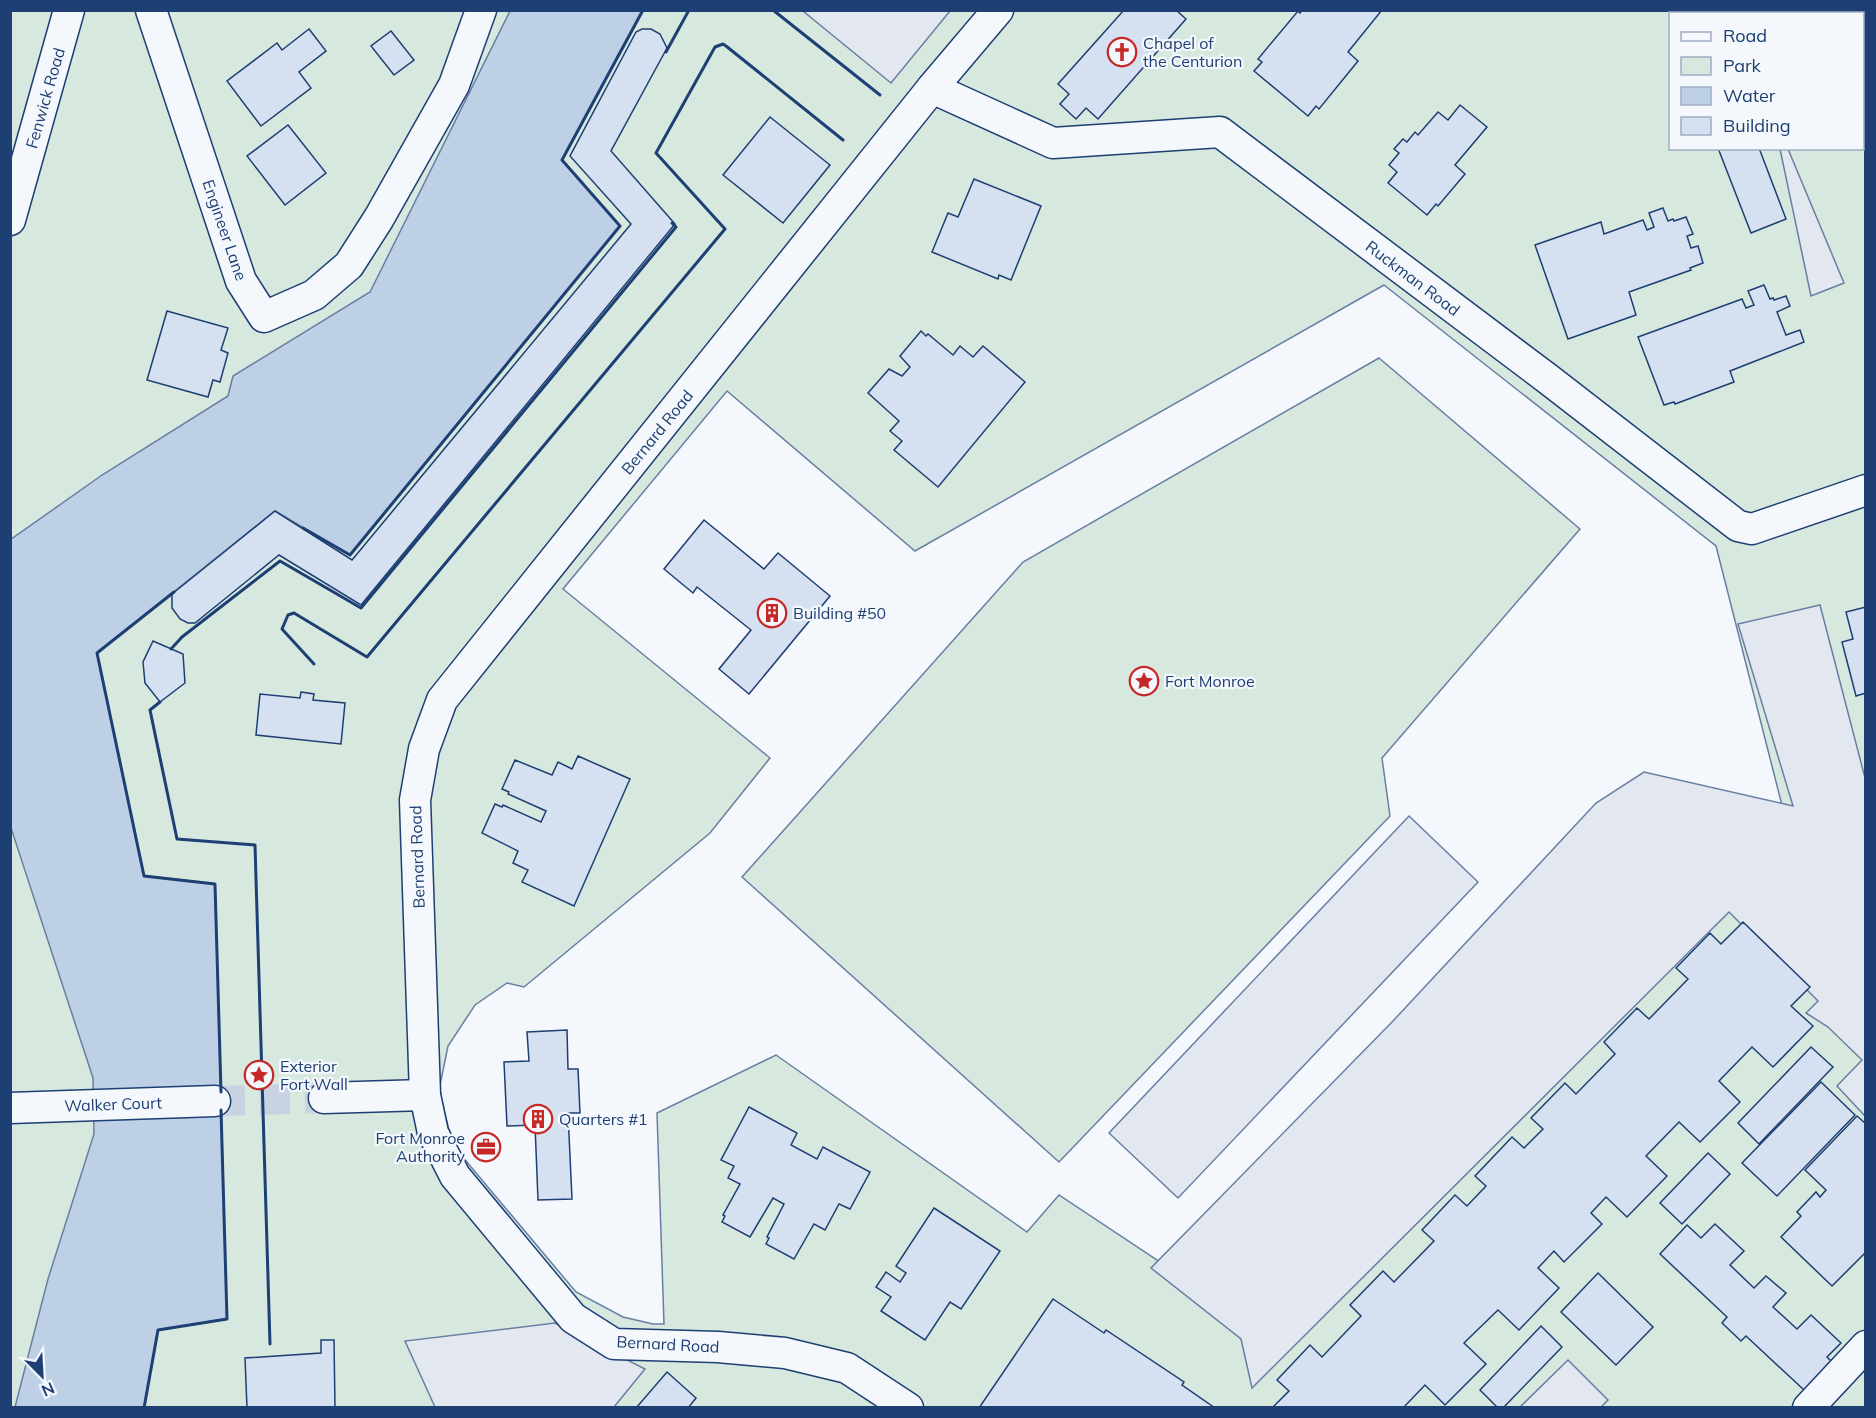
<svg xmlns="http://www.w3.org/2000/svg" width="1876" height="1418" viewBox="0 0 1876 1418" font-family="Mulish,sans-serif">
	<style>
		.green { fill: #d7e8df; stroke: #687fa3; stroke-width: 1.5; fill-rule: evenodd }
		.parking { fill: #e3e8f0; stroke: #687fa3; stroke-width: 1.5 }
		.water { fill: #bed0e5; stroke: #687fa3; stroke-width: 1.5 }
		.building { fill: #d5e0f0; stroke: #1d3f73; stroke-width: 1.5 }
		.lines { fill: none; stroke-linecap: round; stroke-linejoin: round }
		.minor-tunnel { stroke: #c9d2e0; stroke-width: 30; stroke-dasharray: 30 15; stroke-linecap: butt }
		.minor-casing { stroke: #1d3f73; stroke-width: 33 }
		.minor { stroke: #f4f7fb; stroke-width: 30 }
		.wall { stroke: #1d3f73; stroke-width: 3 }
		.labels { text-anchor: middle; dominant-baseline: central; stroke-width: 4.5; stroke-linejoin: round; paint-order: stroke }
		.poi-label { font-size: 16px; fill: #1d3f73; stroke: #f4f7fb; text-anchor: start }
		.street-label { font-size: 16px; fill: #1d3f73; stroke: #f4f7fb }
	</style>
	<rect width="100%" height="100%" fill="#f4f7fb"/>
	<g class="green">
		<path d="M10 11H1865V1407H11ZM1670 14H1862V148H1670ZM1384 285 1716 546 1788 829 1285 1345 1059 1195 1027 1232 776 1055 657 1113 664 1324H653L623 1317 576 1292 461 1155 449 1130 439 1090 448 1046 475 1005 507 983 524 987 710 833 770 758 563 589 727 391 915 551Z"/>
		<path d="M1379 358 1580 529 1382 758 1390 816 1059 1162 742 877 1023 562Z"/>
	</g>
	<g class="parking">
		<path d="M803 11H950L891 83Z"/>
		<path d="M1780 149H1788L1844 283 1811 296Z"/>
		<path d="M1820 605 1865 778V1116L1837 1086 1862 1060 1828 1027 1806 1013 1818 1001 1729 912 1252 1388 1241 1339 1151 1268 1393 1021 1596 803 1644 772 1793 806 1738 624Z"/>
		<path d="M1409 816 1478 882 1178 1198 1109 1133Z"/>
		<path d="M555 1323 645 1369 614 1407H435L405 1341Z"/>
		<path d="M1568 1360 1608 1400 1601 1407H1520Z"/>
	</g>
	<path class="water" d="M510 11H643L562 160 620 226 350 555 275 511 97 653 144 876 215 884 227 1319 158 1330 144 1407H15L48 1279 94 1134 93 1078 11 828 10 540 102 475 228 396 233 376 370 292Z"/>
	<g class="building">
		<path d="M1124 10H1176L1186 19 1098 119 1086 108 1076 119 1060 104 1069 94 1058 84Z"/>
		<path d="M1302 10H1382L1348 52 1358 61 1319 109 1316 106 1308 116 1254 71 1262 62 1258 59 1298 11 1300 13Z"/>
		<path d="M309 29 326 51 299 72 311 88 261 126 227 81 277 43 282 50Z"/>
		<path d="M642 29H651L660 34 667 48 611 151 675 224 361 605 279 555 195 623H188L180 619 172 608V594L275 511 352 560 631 224 570 156 636 32Z"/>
		<path d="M391 31 414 60 394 75 371 46Z"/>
		<path d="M1460 105 1487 127 1455 165 1465 174 1438 206 1436 204 1427 215 1388 183 1397 172 1389 165 1399 153 1394 149 1403 139 1407 142 1415 132 1418 135 1438 112 1448 120Z"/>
		<path d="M770 117 830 165 783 223 723 175Z"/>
		<path d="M288 125 326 173 285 205 247 156Z"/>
		<path d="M1718 148H1759L1786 219 1751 233Z"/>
		<path d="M974 179 1041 206 1011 280 999 275 998 279 932 252 948 213 958 217Z"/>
		<path d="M1663 208 1668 221 1673 219 1674 221 1686 217 1693 234 1687 236 1691 248 1698 246 1703 263 1690 268 1691 270 1629 292 1636 315 1568 339 1535 245 1601 222 1604 234 1643 220 1647 230 1654 227 1649 213Z"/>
		<path d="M1764 285 1770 299 1773 298 1774 300 1786 296 1790 306 1777 312 1786 335 1800 330 1804 342 1730 371 1734 382 1675 404 1674 402 1664 405 1638 337 1742 299 1746 308 1754 305 1748 291Z"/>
		<path d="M167 311 228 328 221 350 228 353 220 382 213 380 208 397 147 380Z"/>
		<path d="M921 331 926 336 928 334 953 355 960 346 973 357 983 346 1025 382 938 487 894 450 902 441 890 431 899 421 868 393 889 369 902 376 910 367 900 356Z"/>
		<path d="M704 520 764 569 778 553 830 596 749 694 719 669 751 630 697 587 693 593 664 569Z"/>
		<path d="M1866 607V693L1856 696 1842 642 1853 639 1846 612Z"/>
		<path d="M153 641 183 654 185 683 160 702 145 683 143 662Z"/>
		<path d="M301 692 314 694 313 700 345 703 341 744 256 735 260 694 300 698Z"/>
		<path d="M578 756 630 779 574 906 522 882 528 870 513 863 518 851 482 833 495 804 502 807 503 805 541 822 546 811 508 794 509 792 502 789 515 760 552 775 558 762 572 769Z"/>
		<path d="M1743 922 1810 987 1791 1006 1813 1026 1773 1067 1752 1047 1719 1081 1740 1102 1700 1142 1679 1122 1646 1156 1667 1176 1627 1217 1606 1197 1591 1213 1602 1224 1564 1262 1554 1251 1538 1268 1559 1288 1519 1330 1498 1310 1464 1343 1486 1364 1445 1405 1425 1385 1403 1408H1272L1289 1391 1277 1380 1310 1345 1322 1357 1361 1316 1350 1305 1383 1271 1394 1282 1434 1241 1422 1230 1455 1195 1467 1206 1486 1186 1475 1176 1512 1137 1524 1148 1543 1129 1531 1118 1565 1083 1576 1094 1615 1054 1604 1042 1637 1008 1649 1019 1688 979 1676 968 1710 933 1721 944Z"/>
		<path d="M567 1030 568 1069H578L580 1113H568L572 1199 538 1200 535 1125 507 1126 504 1062 529 1061 527 1032Z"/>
		<path d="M1811 1047 1833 1067 1759 1144 1738 1123Z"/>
		<path d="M1821 1082 1855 1115 1777 1196 1742 1163Z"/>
		<path d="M749 1107 797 1133 791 1145 817 1159 823 1147 870 1172 850 1209 839 1204 825 1230 814 1224 794 1259 766 1244 769 1238 767 1237 784 1204 773 1198 750 1237 722 1222 725 1216 723 1215 740 1184 728 1178 734 1166 721 1160Z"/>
		<path d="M1857 1116 1866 1124V1252L1832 1286 1781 1237 1801 1216 1797 1212 1816 1192 1820 1197 1826 1190 1805 1170Z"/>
		<path d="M1708 1153 1730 1174 1682 1224 1660 1203Z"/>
		<path d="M934 1208 1000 1251 961 1309 950 1302 925 1340 881 1311 891 1297 876 1287 886 1272 900 1282 906 1273 896 1266Z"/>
		<path d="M1715 1224 1744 1251 1730 1265 1754 1288 1766 1276 1786 1293 1773 1307 1797 1329 1811 1315 1841 1343 1827 1357 1831 1361 1804 1390 1746 1336 1741 1341 1722 1323 1727 1317 1660 1254 1687 1225 1701 1238Z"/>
		<path d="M1598 1273 1653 1327 1616 1365 1561 1312Z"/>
		<path d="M1053 1299 1104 1333 1106 1330 1184 1382 1182 1385 1215 1408H979Z"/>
		<path d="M1541 1326 1562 1347 1503 1408H1498L1480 1390Z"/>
		<path d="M321 1340H334L335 1408H247L245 1358 321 1353Z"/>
		<path d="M667 1372 696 1398 688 1408H636Z"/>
	</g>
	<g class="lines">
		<path class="minor-tunnel" d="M215 1101 324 1098"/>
		<g class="minor-casing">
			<g id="minor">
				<path d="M151 10 241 281 264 317 314 295 349 265 379 218 454 85 481 10"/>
				<path d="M1836 10 1837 14"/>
				<path d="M1862 83 1866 91"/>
				<path d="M932 88 1053 143 1220 132 1548 379 1738 526 1752 529 1866 490"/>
				<path d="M10 220 69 10"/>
				<path d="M324 1098 425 1095"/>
				<path d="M10 1108 215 1101"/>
				<path d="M908 1408 847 1368 785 1353 718 1347 614 1344 573 1318 455 1176 433 1133 425 1095 415 800 424 749 442 700 932 88 998 10"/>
				<path d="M1808 1408 1866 1346"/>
			</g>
		</g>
		<use href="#minor" class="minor"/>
		<g class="wall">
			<path d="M773 10 880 95"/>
			<path d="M666 52 689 10"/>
			<path d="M303 528 350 555 620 226 562 160 643 10"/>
			<path d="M174 592 97 653 144 876 215 884 221 1092"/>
			<path d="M171 649 182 637 280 561 361 608 676 227 672 223"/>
			<path d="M314 664 282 629 288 615 294 613 367 657 725 229 656 153 715 47 723 44 726 46 843 140"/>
			<path d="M160 702 150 710 177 839 255 845 270 1344"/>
			<path d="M144 1408 158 1330 227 1319 221 1110"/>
		</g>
	</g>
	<defs>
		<g id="church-ring" transform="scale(1.5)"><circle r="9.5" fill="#f4f7fb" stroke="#c62828" stroke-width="1.5"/><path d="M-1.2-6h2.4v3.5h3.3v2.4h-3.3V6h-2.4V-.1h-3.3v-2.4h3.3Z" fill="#c62828"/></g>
		<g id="building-ring" transform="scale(1.5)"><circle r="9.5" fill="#f4f7fb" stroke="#c62828" stroke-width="1.5"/><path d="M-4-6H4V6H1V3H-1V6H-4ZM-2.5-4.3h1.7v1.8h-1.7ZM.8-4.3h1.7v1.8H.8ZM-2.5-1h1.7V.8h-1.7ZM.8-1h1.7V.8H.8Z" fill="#c62828"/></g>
		<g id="sight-ring" transform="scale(1.5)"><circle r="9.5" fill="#f4f7fb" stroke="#c62828" stroke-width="1.5"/><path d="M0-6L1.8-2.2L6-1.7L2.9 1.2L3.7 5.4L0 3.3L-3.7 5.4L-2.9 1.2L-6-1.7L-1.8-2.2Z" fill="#c62828"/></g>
		<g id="office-ring" transform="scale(1.5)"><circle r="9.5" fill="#f4f7fb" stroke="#c62828" stroke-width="1.5"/><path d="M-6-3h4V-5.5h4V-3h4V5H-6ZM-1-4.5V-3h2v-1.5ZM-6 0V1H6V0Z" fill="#c62828"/></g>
	</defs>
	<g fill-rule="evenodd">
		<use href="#church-ring" x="1122" y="52"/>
		<use href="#building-ring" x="772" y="613"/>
		<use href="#sight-ring" x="1144" y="681"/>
		<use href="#sight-ring" x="259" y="1075"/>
		<use href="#building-ring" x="538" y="1119"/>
		<use href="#office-ring" x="486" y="1147"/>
	</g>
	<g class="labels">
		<g class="poi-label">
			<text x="1143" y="43">Chapel of<tspan x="1143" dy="18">the Centurion</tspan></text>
			<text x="793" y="613">Building #50</text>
			<text x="1165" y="681">Fort Monroe</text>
			<text x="280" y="1066">Exterior<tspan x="280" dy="18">Fort Wall</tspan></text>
			<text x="559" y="1119">Quarters #1</text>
			<text x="465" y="1138" text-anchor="end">Fort Monroe<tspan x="465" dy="18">Authority</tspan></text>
		</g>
		<g class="street-label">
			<text transform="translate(45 98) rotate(-74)">Fenwick Road</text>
			<text transform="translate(225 230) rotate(71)">Engineer Lane</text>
			<text transform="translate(1413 278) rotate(37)">Ruckman Road</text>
			<text transform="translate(657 432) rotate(-51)">Bernard Road</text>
			<text transform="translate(417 857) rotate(-92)">Bernard Road</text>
			<text transform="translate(113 1104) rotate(-2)">Walker Court</text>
			<text transform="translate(668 1344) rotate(3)">Bernard Road</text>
		</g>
	</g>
	<rect width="1876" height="1418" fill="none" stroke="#1d3f73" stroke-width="24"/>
	<rect x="1669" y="12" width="195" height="138" fill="#f4f7fb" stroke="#9eadc5" stroke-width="1.5"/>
	<rect x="1681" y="32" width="30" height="9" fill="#f4f7fb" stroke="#9eadc5" stroke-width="1.5"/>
	<text x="1723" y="42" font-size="18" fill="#1d3f73">Road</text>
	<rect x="1681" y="57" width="30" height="18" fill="#d7e8df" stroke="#9eadc5" stroke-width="1.5"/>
	<text x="1723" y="72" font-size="18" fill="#1d3f73">Park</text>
	<rect x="1681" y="87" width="30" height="18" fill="#bed0e5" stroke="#9eadc5" stroke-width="1.5"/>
	<text x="1723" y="102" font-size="18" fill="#1d3f73">Water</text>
	<rect x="1681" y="117" width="30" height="18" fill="#d5e0f0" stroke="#9eadc5" stroke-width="1.5"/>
	<text x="1723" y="132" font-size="18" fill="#1d3f73">Building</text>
	<g transform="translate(42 1376) rotate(156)" stroke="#f4f7fb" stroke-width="4.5" paint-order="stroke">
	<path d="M0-4.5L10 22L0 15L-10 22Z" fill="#1d3f73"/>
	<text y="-9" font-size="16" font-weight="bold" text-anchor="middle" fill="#1d3f73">N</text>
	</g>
</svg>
